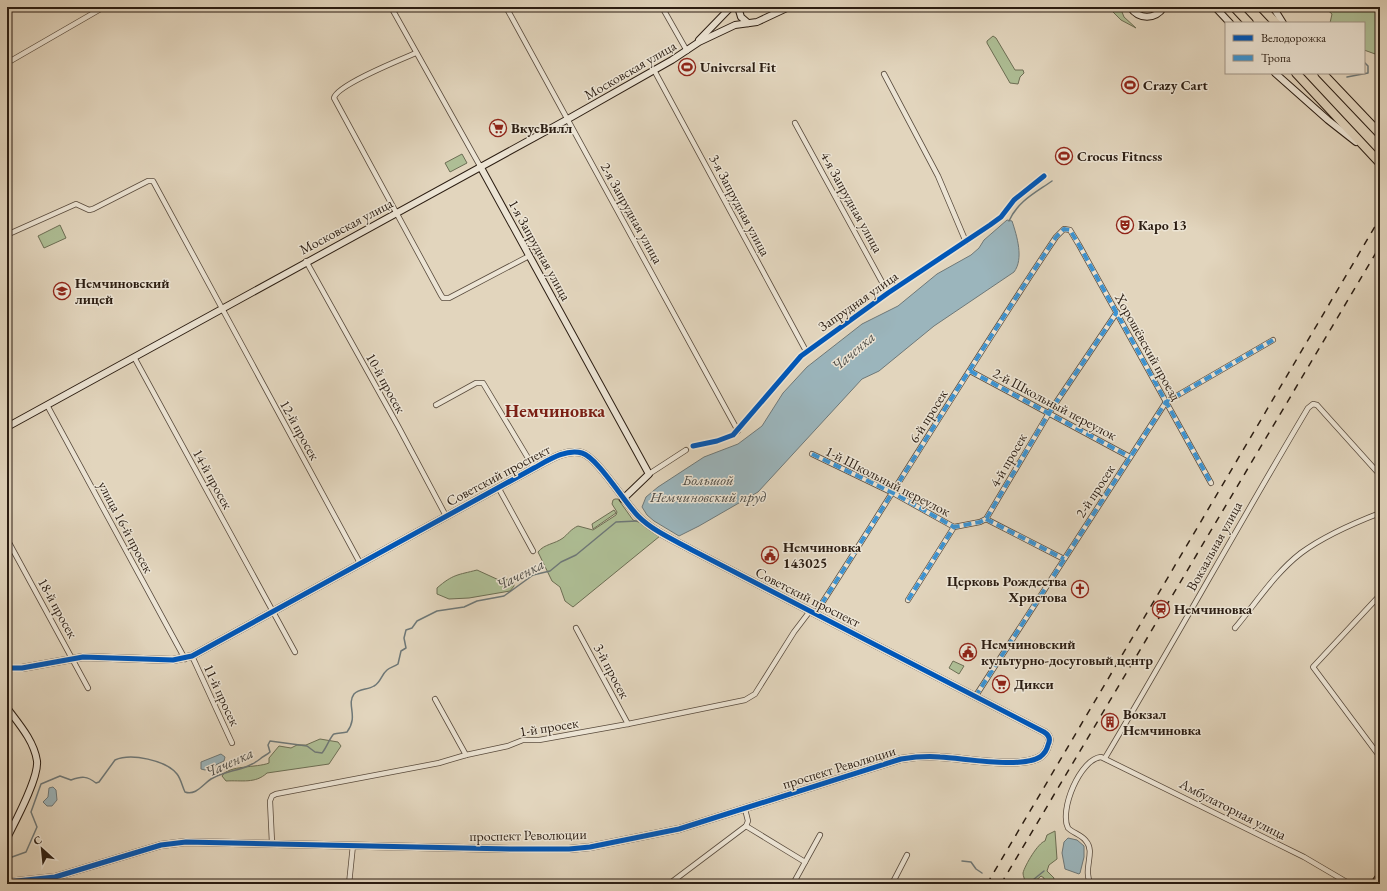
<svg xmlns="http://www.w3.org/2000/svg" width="1387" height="891" viewBox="0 0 1387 891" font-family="'EB Garamond',serif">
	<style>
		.green { fill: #aebe95; stroke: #6c6e54 }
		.water { fill: #9bb5bc; stroke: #6e7878 }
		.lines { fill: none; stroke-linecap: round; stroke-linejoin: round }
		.stream { stroke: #6e7878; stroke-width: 1.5 }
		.street-casing { stroke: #594b3d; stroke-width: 6 }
		.secondary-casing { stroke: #2b1d12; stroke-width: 8 }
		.highway-casing { stroke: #2b1d12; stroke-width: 10 }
		.street { stroke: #ece4d4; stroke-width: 4.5 }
		.secondary { stroke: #ece4d4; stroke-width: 6 }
		.highway { stroke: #e2d5bd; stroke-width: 8 }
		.rail { stroke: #2b1d12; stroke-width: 1.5; stroke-dasharray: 7 7; stroke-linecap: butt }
		.quiet { stroke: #3c94d3; stroke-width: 4; stroke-dasharray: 8 4; stroke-linecap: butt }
		.cycleway-casing { stroke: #ece4d4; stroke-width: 8 }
		.cycleway { stroke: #0057b8; stroke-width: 5 }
		.labels { text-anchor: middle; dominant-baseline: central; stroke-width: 3; stroke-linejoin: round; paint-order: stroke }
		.poi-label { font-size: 14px; font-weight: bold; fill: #2b1d12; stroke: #ece4d4; text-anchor: start }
		.street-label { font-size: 14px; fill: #2b1d12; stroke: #ece4d4 }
		.water-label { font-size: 15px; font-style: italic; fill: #4d4b45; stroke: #ece4d4 }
		.district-label { font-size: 18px; font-weight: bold; fill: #7a1f14; stroke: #ece4d4 }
	</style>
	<rect width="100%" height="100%" fill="#e2d5bd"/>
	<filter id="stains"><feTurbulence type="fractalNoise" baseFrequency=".005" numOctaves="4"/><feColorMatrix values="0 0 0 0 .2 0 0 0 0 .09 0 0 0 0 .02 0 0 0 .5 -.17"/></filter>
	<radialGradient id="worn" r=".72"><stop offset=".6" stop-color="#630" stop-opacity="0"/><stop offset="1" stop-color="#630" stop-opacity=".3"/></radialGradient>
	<g class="green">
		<path d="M1108 7H1120L1124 17 1136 28 1121 20Z"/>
		<path d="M1324 7H1380V64L1378 55 1364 50V23H1330L1332 14Z"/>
		<path d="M993 36 996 38 1015 70H1023L1024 73 1020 77 1018 84 1010 83 987 43V41Z"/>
		<path d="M462 154 467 163 450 172 445 163Z"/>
		<path d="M60 225 66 238 44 248 38 236Z"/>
		<path d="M615 499H618L633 520 644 524 660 536 573 607 565 601 560 587 552 581 538 552C544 544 555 544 563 538 568 534 571 529 578 526L593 530 616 515 617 512 612 504 613 500Z"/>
		<path d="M614 510 616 513 593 529 592 524Z"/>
		<path d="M477 570 501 581 513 578 514 586 510 591 469 598 449 599 437 594V588C453 574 458 575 477 570Z"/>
		<path d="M953 661 964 666 959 674 949 668Z"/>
		<path d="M320 739 338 742 341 746 329 764 267 773C255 784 242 780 226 781L222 776C228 765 257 768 269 763V758L279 746 291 748 297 745H306Z"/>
		<path d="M1055 831 1057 859 1049 865 1047 871 1054 878 1053 884H1044V878L1041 876 1032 884H1028C1025 882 1023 876 1023 873 1025 865 1038 843 1045 841L1047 835Z"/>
	</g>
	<g class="water">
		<path d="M1007 220 1012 221C1017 236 1024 259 1014 272L934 326 879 371 862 379 758 492 699 526 679 536 654 521 647 515 642 507 646 497 658 487 704 457 738 444 762 426 783 393 807 367 862 324 898 306 937 274 971 255 979 248 984 240Z"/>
		<path d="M221 754 225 757 224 761 205 770 201 769V762Z"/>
		<path d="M53 787 56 790 57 800 52 806H47L43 802 48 797 49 788Z"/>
		<path d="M1068 838 1077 840 1084 846V857L1080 873 1079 874 1065 869 1062 853 1064 842Z"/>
	</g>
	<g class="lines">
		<g class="stream">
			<path d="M1347 77 1368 73V66L1364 62"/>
			<path d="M1009 221C1018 201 1035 193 1052 181"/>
			<path d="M7 855 12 857 26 852 37 827 31 812 41 784 60 776 71 780C82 776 87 776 96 783L99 782 115 760C131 753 166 760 177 774 181 779 182 786 185 792 196 796 203 784 211 779 227 769 243 772 260 759 263 756 267 755 270 752L268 745 270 741 307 746 315 752 322 753C326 749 331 735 334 734 338 733 343 733 347 732 359 716 346 705 354 694 359 688 368 690 374 686 381 682 381 675 387 670 390 667 394 667 398 664L401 651 406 648 404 638 406 630 412 628 417 621 437 611 464 607 477 601 504 596 533 575 550 571 561 562 576 555 616 522 637 521"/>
			<path d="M962 861 971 862 976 869 982 873"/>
			<path d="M1028 884 1044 871"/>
		</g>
		<g class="street-casing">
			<g id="street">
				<path d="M391 7 480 166"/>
				<path d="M506 7 738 431"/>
				<path d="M662 7 687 51"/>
				<path d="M416 53C402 59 337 85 334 98L441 295 443 298H449L529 256"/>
				<path d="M7 63 104 7"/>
				<path d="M654 70 806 351"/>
				<path d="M884 74 938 176 966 242"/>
				<path d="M795 123 888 293"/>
				<path d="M11 233 76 204 89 210 93 209 148 181H153L360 563"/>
				<path d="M306 261 398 426 446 516"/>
				<path d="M134 357 295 652"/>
				<path d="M970 371 1130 457"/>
				<path d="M47 405 185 659"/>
				<path d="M436 405 476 383H483L534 468"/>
				<path d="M693 446 717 441 733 435 801 356 888 293 990 225 1001 217 1014 200 1044 176"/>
				<path d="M812 454 893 493 954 527"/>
				<path d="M649 474 686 450"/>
				<path d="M498 487 533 551"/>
				<path d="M986 519 1064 559"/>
				<path d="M7 539 88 688"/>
				<path d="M1380 595 1313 667 1380 757"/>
				<path d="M908 600 954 527 980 522 986 519 1049 413 1117 312"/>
				<path d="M815 614C896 489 973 361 1056 237L1064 229 1070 230 1079 245 1211 483"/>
				<path d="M576 628 628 724"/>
				<path d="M1235 628C1256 603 1275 573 1301 553 1324 536 1354 523 1380 513"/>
				<path d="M192 656 232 743"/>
				<path d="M975 697 1166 402 1273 340"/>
				<path d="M435 699 466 755"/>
				<path d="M1105 758C1174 642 1239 524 1308 408L1313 404 1317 405 1380 475"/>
				<path d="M746 826 805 862"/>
				<path d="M272 843 270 801 272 796 276 794 439 763 466 755 508 746 523 740H539L628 724 745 700 755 694 794 632 810 611"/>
				<path d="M349 884 353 845"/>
				<path d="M669 884 746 826 748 821 745 809"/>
				<path d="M793 884 820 835"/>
				<path d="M892 884 907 855"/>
				<path d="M1091 884C1082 870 1096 852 1086 841 1082 835 1073 833 1068 828 1059 810 1080 759 1101 757L1304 857 1350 884"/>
			</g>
		</g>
		<g class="secondary-casing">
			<g id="secondary">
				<path d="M738 7 741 17 748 23"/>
				<path d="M1130 7C1139 20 1155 20 1164 7"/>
				<path d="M1215 7 1230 23"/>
				<path d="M1273 7 1283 23"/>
				<path d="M699 40 731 7"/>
				<path d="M1275 73 1328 120 1356 142"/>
				<path d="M480 166 649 474 623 499"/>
				<path d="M7 427 568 119 672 60 699 42 735 25 757 22 789 7"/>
				<path d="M7 668H22L83 657 173 660 192 656 534 468C547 461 566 448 582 453 597 457 625 503 638 516 653 531 674 540 692 550L1044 732C1049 735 1051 739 1048 745 1047 750 1044 754 1040 757 1020 769 964 758 940 757 927 756 914 757 901 759L679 829 590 847 569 849H513L186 842 161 845 55 877 7 882"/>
				<path d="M7 708C19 724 34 741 37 761 39 778 15 822 7 838"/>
			</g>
		</g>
		<g class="highway-casing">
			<g id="highway">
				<path d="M1234 7 1249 23"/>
				<path d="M1261 7 1276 23"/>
				<path d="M1296 73 1380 163"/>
				<path d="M1322 73 1380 134"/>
				<path d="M1375 884 1380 877"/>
			</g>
		</g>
		<use href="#street" class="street"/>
		<use href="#secondary" class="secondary"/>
		<use href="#highway" class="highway"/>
		<g class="rail">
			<path d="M987 884 1380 218"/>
			<path d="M1001 884 1380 246"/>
		</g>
		<g class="quiet">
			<path d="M970 371 1130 457"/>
			<path d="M812 454 893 493 954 527"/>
			<path d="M986 519 1064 559"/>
			<path d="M908 600 954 527 980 522 986 519 1049 413 1117 312"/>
			<path d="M815 614C896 489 973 361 1056 237L1064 229 1070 230 1079 245 1211 483"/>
			<path d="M975 697 1166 402 1273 340"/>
		</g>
		<g class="cycleway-casing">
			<g id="cycleway">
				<path d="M693 446 717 441 733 435 801 356 888 293 990 225 1001 217 1014 200 1044 176"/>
				<path d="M7 668H22L83 657 173 660 192 656 534 468C547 461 566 448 582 453 597 457 625 503 638 516 653 531 674 540 692 550L1044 732C1049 735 1051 739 1048 745 1047 750 1044 754 1040 757 1020 769 964 758 940 757 927 756 914 757 901 759L679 829 590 847 569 849H513L186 842 161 845 55 877 7 882"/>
			</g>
		</g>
		<use href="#cycleway" class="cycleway"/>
	</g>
	<defs>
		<g id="stadium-ring" transform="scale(0.9)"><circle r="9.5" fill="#ece4d4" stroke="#8f2418" stroke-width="1.5"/><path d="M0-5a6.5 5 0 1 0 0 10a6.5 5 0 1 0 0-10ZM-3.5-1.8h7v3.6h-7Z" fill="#8f2418"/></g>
		<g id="supermarket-ring" transform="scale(0.9)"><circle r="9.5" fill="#ece4d4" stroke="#8f2418" stroke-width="1.5"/><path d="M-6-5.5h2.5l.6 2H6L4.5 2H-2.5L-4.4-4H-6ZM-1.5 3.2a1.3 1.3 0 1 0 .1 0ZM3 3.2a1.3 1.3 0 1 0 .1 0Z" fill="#8f2418"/></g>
		<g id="theatre-ring" transform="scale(0.9)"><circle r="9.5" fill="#ece4d4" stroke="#8f2418" stroke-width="1.5"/><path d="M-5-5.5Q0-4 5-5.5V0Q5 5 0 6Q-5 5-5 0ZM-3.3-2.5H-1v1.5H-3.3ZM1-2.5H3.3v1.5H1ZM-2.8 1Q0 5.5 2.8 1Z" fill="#8f2418"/></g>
		<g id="school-ring" transform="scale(0.9)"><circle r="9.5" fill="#ece4d4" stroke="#8f2418" stroke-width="1.5"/><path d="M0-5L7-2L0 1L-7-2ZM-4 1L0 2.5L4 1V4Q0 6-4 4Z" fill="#8f2418"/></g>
		<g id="civic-ring" transform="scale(0.9)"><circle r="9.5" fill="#ece4d4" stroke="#8f2418" stroke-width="1.5"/><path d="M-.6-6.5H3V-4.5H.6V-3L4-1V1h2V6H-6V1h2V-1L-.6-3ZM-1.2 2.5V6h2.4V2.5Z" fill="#8f2418"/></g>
		<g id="church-ring" transform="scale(0.9)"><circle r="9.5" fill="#ece4d4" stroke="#8f2418" stroke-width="1.5"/><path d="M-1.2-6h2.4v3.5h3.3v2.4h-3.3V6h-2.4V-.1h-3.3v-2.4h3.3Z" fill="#8f2418"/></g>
		<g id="station-ring" transform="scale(0.9)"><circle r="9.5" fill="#ece4d4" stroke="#8f2418" stroke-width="1.5"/><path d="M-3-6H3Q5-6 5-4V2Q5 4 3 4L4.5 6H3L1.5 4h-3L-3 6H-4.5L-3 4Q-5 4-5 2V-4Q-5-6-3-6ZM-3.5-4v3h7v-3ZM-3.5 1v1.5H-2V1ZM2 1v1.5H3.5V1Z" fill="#8f2418"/></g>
		<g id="building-ring" transform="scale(0.9)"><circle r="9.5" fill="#ece4d4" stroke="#8f2418" stroke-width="1.5"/><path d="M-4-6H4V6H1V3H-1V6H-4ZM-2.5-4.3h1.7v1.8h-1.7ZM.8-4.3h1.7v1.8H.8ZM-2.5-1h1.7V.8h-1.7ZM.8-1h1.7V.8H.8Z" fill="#8f2418"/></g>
	</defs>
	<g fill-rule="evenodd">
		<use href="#stadium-ring" x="687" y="67"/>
		<use href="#stadium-ring" x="1130" y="85"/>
		<use href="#supermarket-ring" x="498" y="128"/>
		<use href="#stadium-ring" x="1064" y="156"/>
		<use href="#theatre-ring" x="1125" y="225"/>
		<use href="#school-ring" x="62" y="291"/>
		<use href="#civic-ring" x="770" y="555"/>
		<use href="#church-ring" x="1080" y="589"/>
		<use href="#station-ring" x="1161" y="609"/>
		<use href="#civic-ring" x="968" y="652"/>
		<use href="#supermarket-ring" x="1001" y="684"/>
		<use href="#building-ring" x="1110" y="722"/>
	</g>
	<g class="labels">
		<g class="poi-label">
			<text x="700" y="67">Universal Fit</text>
			<text x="1143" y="85">Crazy Cart</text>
			<text x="511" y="128">ВкусВилл</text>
			<text x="1077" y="156">Crocus Fitness</text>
			<text x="1138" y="225">Каро 13</text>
			<text x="75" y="283">Немчиновский<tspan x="75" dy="16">лицей</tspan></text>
			<text x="783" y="547">Немчиновка<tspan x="783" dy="16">143025</tspan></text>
			<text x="1067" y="581" text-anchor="end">Церковь Рождества<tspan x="1067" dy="16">Христова</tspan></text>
			<text x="1174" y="609">Немчиновка</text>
			<text x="981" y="644">Немчиновский<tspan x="981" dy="16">культурно-досуговый центр</tspan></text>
			<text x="1014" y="684">Дикси</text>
			<text x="1123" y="714">Вокзал<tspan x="1123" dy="16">Немчиновка</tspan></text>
		</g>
		<g class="street-label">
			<text transform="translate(630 70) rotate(-30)">Московская улица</text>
			<text transform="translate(852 202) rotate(61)">4-я Запрудная улица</text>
			<text transform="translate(740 205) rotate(62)">3-я Запрудная улица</text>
			<text transform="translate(632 213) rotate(61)">2-я Запрудная улица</text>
			<text transform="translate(346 226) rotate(-28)">Московская улица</text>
			<text transform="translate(540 250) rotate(61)">1-я Запрудная улица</text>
			<text transform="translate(858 301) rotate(-35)">Запрудная улица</text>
			<text transform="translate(1148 347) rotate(61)">Хорошёвский проезд</text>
			<text transform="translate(386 383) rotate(61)">10-й просек</text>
			<text transform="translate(1055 404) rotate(28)">2-й Школьный переулок</text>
			<text transform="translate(928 416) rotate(-58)">6-й просек</text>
			<text transform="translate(300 430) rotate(61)">12-й просек</text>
			<text transform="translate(1008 460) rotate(-60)">4-й просек</text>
			<text transform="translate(498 475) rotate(-28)">Советский проспект</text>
			<text transform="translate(213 479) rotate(61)">14-й просек</text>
			<text transform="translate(888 481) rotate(27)">1-й Школьный переулок</text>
			<text transform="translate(1095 491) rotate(-57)">2-й просек</text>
			<text transform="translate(126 527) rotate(62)">улица 16-й просек</text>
			<text transform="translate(1214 546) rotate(-61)">Вокзальная улица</text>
			<text transform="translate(808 597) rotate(27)">Советский проспект</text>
			<text transform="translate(58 608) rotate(61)">18-й просек</text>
			<text transform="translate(612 671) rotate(62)">3-й просек</text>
			<text transform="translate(222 695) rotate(65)">11-й просек</text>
			<text transform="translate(549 727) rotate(-9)">1-й просек</text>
			<text transform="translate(839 767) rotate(-17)">проспект Революции</text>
			<text transform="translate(1233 809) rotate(27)">Амбулаторная улица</text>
			<text transform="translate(528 835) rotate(-1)">проспект Революции</text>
		</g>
		<g class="water-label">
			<text transform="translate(853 351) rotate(-40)">Чаченка</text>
			<text x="708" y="479">Большой<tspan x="708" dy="17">Немчиновский пруд</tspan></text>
			<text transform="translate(520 574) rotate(-27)">Чаченка</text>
			<text transform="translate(229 762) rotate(-24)">Чаченка</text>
		</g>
		<g class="district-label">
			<text x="555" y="410">Немчиновка</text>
		</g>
	</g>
	<rect width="1387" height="891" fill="none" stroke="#e2d5bd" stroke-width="24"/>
	<rect x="8" y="8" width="1371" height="875" fill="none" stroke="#2b1d12" stroke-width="2"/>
	<rect x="12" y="12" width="1363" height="867" fill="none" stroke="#2b1d12"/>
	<rect x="1225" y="22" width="140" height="52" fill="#ece4d4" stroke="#9f9486"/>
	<rect x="1233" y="35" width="20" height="6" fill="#0057b8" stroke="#9f9486"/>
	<text x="1261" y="42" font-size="12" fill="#2b1d12">Велодорожка</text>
	<rect x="1233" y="55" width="20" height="6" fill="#3c94d3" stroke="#9f9486"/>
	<text x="1261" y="62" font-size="12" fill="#2b1d12">Тропа</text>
	<g transform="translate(42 849) rotate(333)" stroke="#ece4d4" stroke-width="3" paint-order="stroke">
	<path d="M0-3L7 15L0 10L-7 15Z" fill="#2b1d12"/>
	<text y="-6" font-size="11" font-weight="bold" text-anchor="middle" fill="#2b1d12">С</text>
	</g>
	<rect width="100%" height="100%" filter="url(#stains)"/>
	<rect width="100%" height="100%" fill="url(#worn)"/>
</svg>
